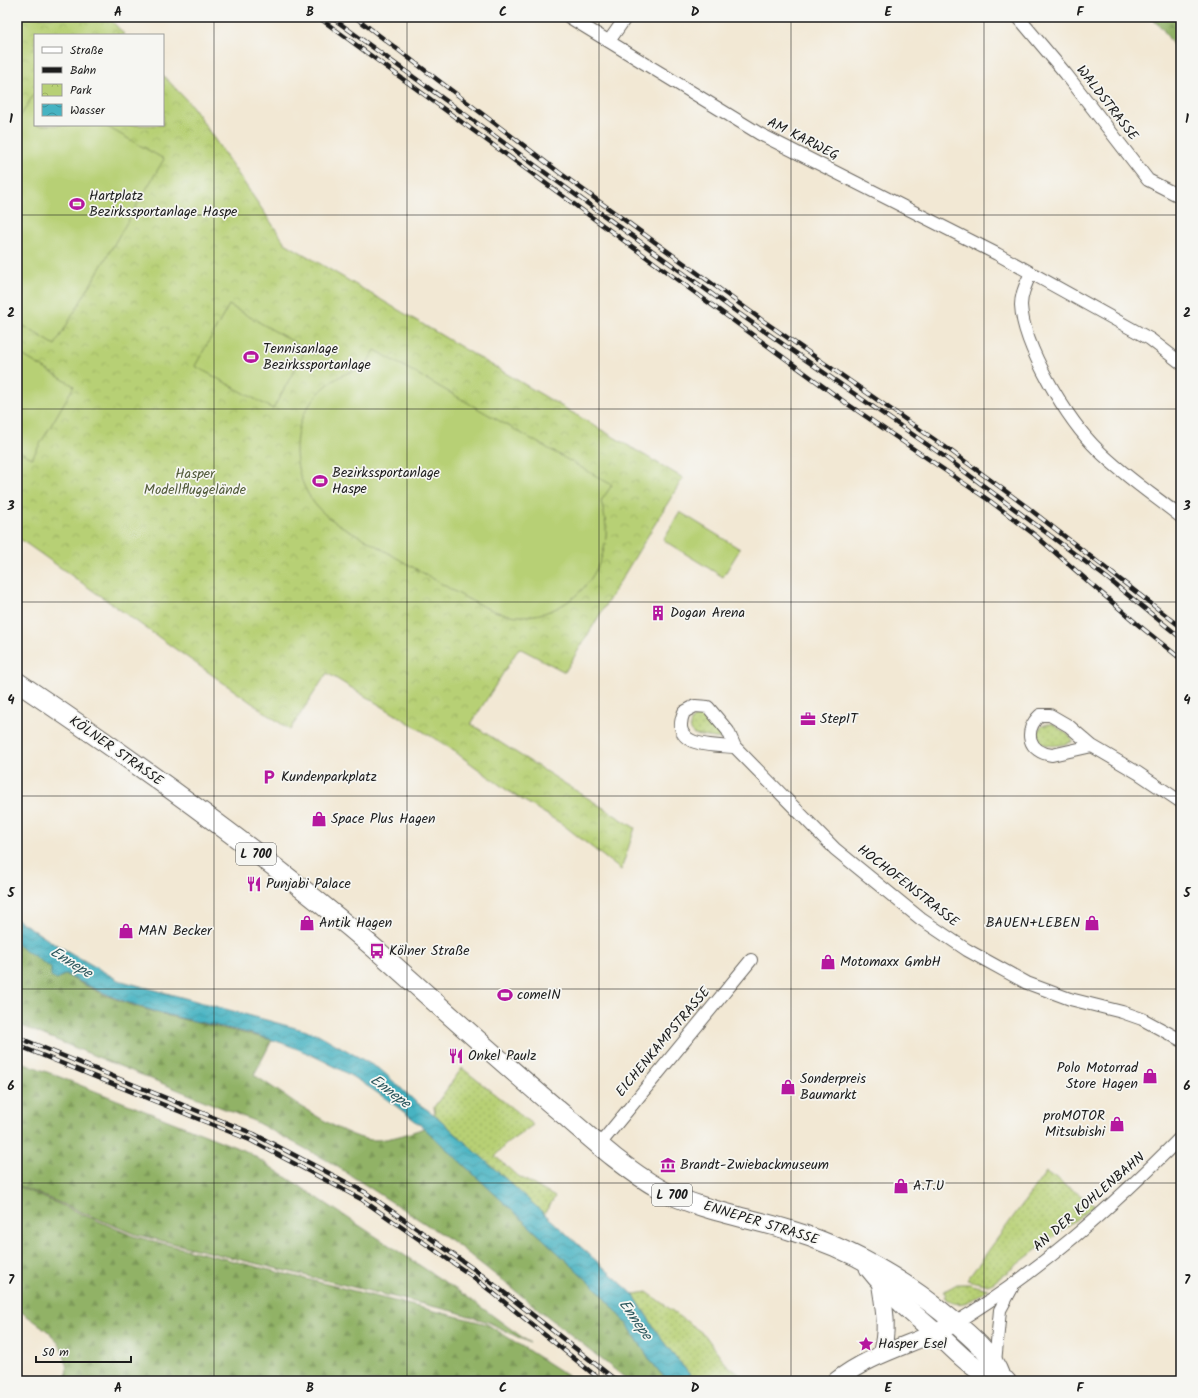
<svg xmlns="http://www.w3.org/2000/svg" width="1198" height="1398" viewBox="0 0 1198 1398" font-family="Kalam,sans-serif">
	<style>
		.grass { fill: url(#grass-dots); stroke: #6a7648 }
		.forest { fill: url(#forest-firs); stroke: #566741 }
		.park { fill: url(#park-crowns); stroke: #6a7648 }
		.garden { fill: #b7d075; stroke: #6a7648 }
		.water { fill: url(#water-waves); stroke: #31686f }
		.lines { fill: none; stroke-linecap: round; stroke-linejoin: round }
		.street-casing { stroke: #67635c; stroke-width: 14 }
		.secondary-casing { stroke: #67635c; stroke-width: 19 }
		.primary-casing { stroke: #67635c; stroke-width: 21 }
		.street { stroke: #fff; stroke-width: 12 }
		.secondary { stroke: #fff; stroke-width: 17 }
		.primary { stroke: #fff; stroke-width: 19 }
		.rail-casing { stroke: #1c1c1c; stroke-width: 4.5 }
		.rail { stroke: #f6f6f2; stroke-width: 3; stroke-dasharray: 9; stroke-linecap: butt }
		.grid { fill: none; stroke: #1c1c1c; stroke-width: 1; stroke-opacity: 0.55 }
		.labels { text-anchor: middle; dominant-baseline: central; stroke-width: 3.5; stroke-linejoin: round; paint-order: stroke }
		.shield { fill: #f6f6f2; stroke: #5d5d5c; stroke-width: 1 }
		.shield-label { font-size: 13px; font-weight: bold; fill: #1c1c1c }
		.street-label { font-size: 14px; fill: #1c1c1c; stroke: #f6f6f2 }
		.poi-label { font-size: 14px; fill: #1c1c1c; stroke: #f6f6f2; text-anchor: start }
		.park-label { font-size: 14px; fill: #525b3b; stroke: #f6f6f2 }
		.water-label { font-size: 15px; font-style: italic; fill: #2d585e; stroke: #f6f6f2 }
		.neatline { fill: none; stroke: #1c1c1c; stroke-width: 1.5 }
		.grid-label { font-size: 13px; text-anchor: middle; font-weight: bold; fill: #1c1c1c }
	</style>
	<defs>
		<pattern id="grass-dots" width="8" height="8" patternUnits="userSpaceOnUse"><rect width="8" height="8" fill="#b7d075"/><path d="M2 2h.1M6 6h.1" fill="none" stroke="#9db265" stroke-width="1.8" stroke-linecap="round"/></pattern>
		<pattern id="forest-firs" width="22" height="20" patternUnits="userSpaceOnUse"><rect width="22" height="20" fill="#91b266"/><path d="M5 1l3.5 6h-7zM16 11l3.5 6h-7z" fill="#7c9858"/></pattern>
		<pattern id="park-crowns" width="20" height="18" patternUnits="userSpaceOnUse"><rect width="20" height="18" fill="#b7d075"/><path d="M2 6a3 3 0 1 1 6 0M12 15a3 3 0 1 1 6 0" fill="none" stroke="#9db265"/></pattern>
		<pattern id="water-waves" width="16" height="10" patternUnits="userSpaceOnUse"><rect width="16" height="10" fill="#46b3c2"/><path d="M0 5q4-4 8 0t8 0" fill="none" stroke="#3a919d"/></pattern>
	</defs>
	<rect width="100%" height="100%" fill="#f6f6f2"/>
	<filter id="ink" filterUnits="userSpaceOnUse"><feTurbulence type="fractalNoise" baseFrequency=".025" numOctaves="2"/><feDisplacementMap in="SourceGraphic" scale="8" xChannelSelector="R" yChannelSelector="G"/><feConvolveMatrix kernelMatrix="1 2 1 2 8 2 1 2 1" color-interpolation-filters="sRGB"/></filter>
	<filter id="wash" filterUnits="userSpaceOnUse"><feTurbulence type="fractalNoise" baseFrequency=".012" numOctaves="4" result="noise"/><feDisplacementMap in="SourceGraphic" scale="16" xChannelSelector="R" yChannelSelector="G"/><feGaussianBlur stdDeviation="0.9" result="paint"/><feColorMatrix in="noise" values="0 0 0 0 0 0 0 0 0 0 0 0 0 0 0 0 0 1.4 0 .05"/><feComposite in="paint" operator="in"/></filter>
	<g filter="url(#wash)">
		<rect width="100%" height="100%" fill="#f2e8d4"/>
		<g class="grass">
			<path d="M704 714 709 717 722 735V739L694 735C686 725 691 715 704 714Z"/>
			<path d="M1047 724H1053L1071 737 1072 742C1060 746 1035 751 1038 731L1042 726Z"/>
			<path d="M462 1068 533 1125 506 1144 495 1156 515 1174 555 1197 544 1214 435 1115 434 1107Z"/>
			<path d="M1046 1172 1095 1205 993 1283 988 1285 967 1280Z"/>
			<path d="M957 1284H969L988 1289C974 1298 960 1312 944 1297L946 1294 943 1292Z"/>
			<path d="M647 1292 705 1335 726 1364 748 1381H695L662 1340 633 1294Z"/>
		</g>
		<g class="forest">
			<path d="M1150 17H1181V57L1162 28Z"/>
			<path d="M17 944C48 965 80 985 115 999 163 1018 222 1027 272 1040L254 1075C284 1094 331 1130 365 1139 381 1143 408 1134 424 1128L601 1293 627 1324 650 1360 667 1381H629L455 1243 330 1162 254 1121 17 1024Z"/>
			<path d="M17 1060 248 1152 466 1296 530 1343 488 1322 456 1312 134 1234 17 1185Z"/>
			<path d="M17 1186 133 1236 487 1324 576 1381H66C71 1341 45 1329 17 1309Z"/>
		</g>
		<path class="park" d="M17 17H108L125 35H35V125H163V75L192 106 285 243 683 478 565 672 519 648 471 724 635 828 621 870 562 824 508 791 447 746 327 673 290 730 17 537Z"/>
		<g class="garden">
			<path d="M35 92V125H104L164 159 55 345 17 322V122Z"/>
			<path d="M229 305 306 349 273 409 195 366Z"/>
			<path d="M375 350 612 485 601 501C604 513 607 525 606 537 602 580 565 617 521 616 510 616 499 613 489 609 467 600 446 586 425 574 405 563 385 551 365 539 347 529 327 520 314 503 295 477 290 443 304 414 317 390 337 373 364 368Z"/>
			<path d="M17 352 74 386 32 458 17 450Z"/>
			<path d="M680 512 740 549 723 577 663 540Z"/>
		</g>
		<path class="water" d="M17 919 50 941 118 980 318 1034 381 1070 416 1102 435 1115 633 1294 662 1340 695 1381H667L650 1360 627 1324 601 1293 424 1128C379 1091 329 1058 273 1040 239 1029 203 1024 169 1015 130 1005 101 993 65 974L57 980 51 977V968L17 944Z"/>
	</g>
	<g filter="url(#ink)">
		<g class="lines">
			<g class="street-casing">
				<g id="street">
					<path d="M569 17 760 134 997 254 1150 339 1181 363"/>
					<path d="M1018 17 1066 74 1148 180 1181 197"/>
					<path d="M609 41 626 17"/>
					<path d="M1031 273C1026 283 1021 294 1021 305 1023 347 1068 421 1098 450 1123 475 1153 495 1181 517"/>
					<path d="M1092 746 1052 755C1028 752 1023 731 1040 715H1050L1069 726 1092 746 1138 773 1181 802"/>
					<path d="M735 747C713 745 669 748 684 712L695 706 708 707 728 731 735 747 835 849 921 919 967 950 1027 983 1070 999 1122 1012 1142 1019 1181 1040"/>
					<path d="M600 1144 751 960"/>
					<path d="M955 1323C1039 1272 1112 1207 1181 1137"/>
					<path d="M995 1363 1000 1310 1012 1288"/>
				</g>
			</g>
			<g class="secondary-casing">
				<g id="secondary">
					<path d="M880 1281C884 1307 889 1329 881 1354"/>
					<path d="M836 1381C871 1353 916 1344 955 1323"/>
				</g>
			</g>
			<g class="primary-casing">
				<g id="primary">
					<path d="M17 682C142 766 266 855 380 953 441 1007 501 1062 564 1115 594 1141 625 1169 660 1189 695 1209 750 1218 789 1230 850 1248 905 1280 953 1321 971 1337 992 1353 1000 1376"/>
					<path d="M869 1268C891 1296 919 1319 946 1342 958 1353 970 1366 984 1373 991 1378 997 1374 1006 1381"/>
				</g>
			</g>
			<use href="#street" class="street"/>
			<use href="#secondary" class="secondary"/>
			<use href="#primary" class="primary"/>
			<g class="rail-casing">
				<g id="rail">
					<path d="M318 17 846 403 990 501 1035 535 1136 623 1181 659"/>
					<path d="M331 17 734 310 945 457 1107 578 1181 638"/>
					<path d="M355 17 560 173 762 320 951 451 1027 507 1181 627"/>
					<path d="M17 1037 254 1134 365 1192 478 1272 617 1381"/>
					<path d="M17 1045 250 1140 361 1199 472 1276 602 1381"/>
				</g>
			</g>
			<use href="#rail" class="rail"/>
		</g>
	</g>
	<path class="grid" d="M214 17V1381M407 17V1381M599 17V1381M791 17V1381M984 17V1381M17 215H1181M17 409H1181M17 602H1181M17 796H1181M17 989H1181M17 1183H1181"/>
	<defs>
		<g id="stadium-bare" transform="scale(1.2)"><path d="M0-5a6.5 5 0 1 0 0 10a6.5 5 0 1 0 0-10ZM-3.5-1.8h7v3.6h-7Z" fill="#b5179e" stroke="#f6f6f2" stroke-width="2.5" paint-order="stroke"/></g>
		<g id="building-bare" transform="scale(1.2)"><path d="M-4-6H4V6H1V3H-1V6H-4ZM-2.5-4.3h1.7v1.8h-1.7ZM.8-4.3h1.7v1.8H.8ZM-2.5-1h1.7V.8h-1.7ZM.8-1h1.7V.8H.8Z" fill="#b5179e" stroke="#f6f6f2" stroke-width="2.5" paint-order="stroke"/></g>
		<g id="office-bare" transform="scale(1.2)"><path d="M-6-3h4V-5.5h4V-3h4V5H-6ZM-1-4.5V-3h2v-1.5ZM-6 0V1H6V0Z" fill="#b5179e" stroke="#f6f6f2" stroke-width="2.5" paint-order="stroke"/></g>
		<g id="parking-bare" transform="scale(1.2)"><path d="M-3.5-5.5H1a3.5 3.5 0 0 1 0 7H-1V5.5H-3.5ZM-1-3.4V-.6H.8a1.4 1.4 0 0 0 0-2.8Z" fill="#b5179e" stroke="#f6f6f2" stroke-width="2.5" paint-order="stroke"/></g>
		<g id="shop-bare" transform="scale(1.2)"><path d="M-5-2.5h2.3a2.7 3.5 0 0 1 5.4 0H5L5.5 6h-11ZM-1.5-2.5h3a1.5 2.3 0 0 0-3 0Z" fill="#b5179e" stroke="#f6f6f2" stroke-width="2.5" paint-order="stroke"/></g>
		<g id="restaurant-bare" transform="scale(1.2)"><path d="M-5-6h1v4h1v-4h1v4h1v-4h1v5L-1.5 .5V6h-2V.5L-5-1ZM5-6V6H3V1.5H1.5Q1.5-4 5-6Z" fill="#b5179e" stroke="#f6f6f2" stroke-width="2.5" paint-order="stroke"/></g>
		<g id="bus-bare" transform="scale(1.2)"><path d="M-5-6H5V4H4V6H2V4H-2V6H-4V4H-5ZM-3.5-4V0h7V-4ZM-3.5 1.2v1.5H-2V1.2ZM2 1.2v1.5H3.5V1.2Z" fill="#b5179e" stroke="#f6f6f2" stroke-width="2.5" paint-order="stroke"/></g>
		<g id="museum-bare" transform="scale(1.2)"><path d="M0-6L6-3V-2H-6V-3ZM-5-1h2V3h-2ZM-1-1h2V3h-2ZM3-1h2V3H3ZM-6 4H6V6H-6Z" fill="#b5179e" stroke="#f6f6f2" stroke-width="2.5" paint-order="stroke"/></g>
		<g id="sight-bare" transform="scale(1.2)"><path d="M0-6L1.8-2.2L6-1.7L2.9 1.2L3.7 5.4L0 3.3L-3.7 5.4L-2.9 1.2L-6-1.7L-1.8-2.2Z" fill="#b5179e" stroke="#f6f6f2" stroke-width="2.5" paint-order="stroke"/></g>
	</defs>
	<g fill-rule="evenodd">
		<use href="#stadium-bare" x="77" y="204"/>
		<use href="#stadium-bare" x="251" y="357"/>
		<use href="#stadium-bare" x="320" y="481"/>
		<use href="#building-bare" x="658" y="613"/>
		<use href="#office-bare" x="808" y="719"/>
		<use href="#parking-bare" x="269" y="777"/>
		<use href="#shop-bare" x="319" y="819"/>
		<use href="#restaurant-bare" x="254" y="884"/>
		<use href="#shop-bare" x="307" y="923"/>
		<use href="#shop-bare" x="1092" y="923"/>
		<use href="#shop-bare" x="126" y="931"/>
		<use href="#bus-bare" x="377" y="951"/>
		<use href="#shop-bare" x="828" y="962"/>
		<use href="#stadium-bare" x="505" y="995"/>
		<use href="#restaurant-bare" x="456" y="1056"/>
		<use href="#shop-bare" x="1150" y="1076"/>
		<use href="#shop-bare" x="788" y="1087"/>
		<use href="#shop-bare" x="1117" y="1124"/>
		<use href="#museum-bare" x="668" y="1165"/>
		<use href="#shop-bare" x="901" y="1186"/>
		<use href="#sight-bare" x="866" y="1344"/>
	</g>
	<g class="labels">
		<g class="shield">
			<rect x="236" y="843" width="40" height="22" rx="3"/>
			<rect x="652" y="1184" width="40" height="22" rx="3"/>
		</g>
		<g class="shield-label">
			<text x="256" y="854">L 700</text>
			<text x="672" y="1195">L 700</text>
		</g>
		<g class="street-label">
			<text transform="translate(1107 103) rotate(52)">WALDSTRASSE</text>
			<text transform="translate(803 139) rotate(27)">AM KARWEG</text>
			<text transform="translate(116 751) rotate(35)">KÖLNER STRASSE</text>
			<text transform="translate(908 886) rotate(38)">HOCHOFENSTRASSE</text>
			<text transform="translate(663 1042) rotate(-50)">EICHENKAMPSTRASSE</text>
			<text transform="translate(1089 1202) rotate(-41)">AN DER KOHLENBAHN</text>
			<text transform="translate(761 1223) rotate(17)">ENNEPER STRASSE</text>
		</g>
		<g class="poi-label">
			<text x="89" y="196">Hartplatz<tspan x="89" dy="16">Bezirkssportanlage Haspe</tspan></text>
			<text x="263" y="349">Tennisanlage<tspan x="263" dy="16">Bezirkssportanlage</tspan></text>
			<text x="332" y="473">Bezirkssportanlage<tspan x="332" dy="16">Haspe</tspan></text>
			<text x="670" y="613">Dogan Arena</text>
			<text x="820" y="719">StepIT</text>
			<text x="281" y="777">Kundenparkplatz</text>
			<text x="331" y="819">Space Plus Hagen</text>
			<text x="266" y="884">Punjabi Palace</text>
			<text x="319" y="923">Antik Hagen</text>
			<text x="1080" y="923" text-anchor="end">BAUEN+LEBEN</text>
			<text x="138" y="931">MAN Becker</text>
			<text x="389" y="951">Kölner Straße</text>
			<text x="840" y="962">Motomaxx GmbH</text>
			<text x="517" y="995">comeIN</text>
			<text x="468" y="1056">Onkel Paulz</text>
			<text x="1138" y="1068" text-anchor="end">Polo Motorrad<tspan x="1138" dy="16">Store Hagen</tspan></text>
			<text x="800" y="1079">Sonderpreis<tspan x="800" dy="16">Baumarkt</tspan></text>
			<text x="1105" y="1116" text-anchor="end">proMOTOR<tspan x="1105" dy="16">Mitsubishi</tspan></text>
			<text x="680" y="1165">Brandt-Zwiebackmuseum</text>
			<text x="913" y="1186">A.T.U</text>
			<text x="878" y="1344">Hasper Esel</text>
		</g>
		<g class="park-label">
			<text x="195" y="474">Hasper<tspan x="195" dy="16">Modellfluggelände</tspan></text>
		</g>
		<g class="water-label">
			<text transform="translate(71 963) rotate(32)">Ennepe</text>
			<text transform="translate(390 1092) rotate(37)">Ennepe</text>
			<text transform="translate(635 1320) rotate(55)">Ennepe</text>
		</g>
	</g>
	<rect width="1198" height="1398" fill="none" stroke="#f6f6f2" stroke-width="44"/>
	<rect x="34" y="34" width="130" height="92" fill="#f6f6f2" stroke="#9f9f9c"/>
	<rect x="42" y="47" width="20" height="6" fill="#ffffff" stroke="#9f9f9c"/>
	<text x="70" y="54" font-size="12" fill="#1c1c1c">Straße</text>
	<rect x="42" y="67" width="20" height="6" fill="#1c1c1c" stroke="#9f9f9c"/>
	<text x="70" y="74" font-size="12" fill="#1c1c1c">Bahn</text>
	<rect x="42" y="84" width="20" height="12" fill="url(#park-crowns)" stroke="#9f9f9c"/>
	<text x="70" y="94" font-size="12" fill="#1c1c1c">Park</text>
	<rect x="42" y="104" width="20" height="12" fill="url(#water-waves)" stroke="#9f9f9c"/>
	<text x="70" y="114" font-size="12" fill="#1c1c1c">Wasser</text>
	<path d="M36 1356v6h95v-6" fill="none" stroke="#1c1c1c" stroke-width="2"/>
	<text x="42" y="1356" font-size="12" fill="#1c1c1c" stroke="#f6f6f2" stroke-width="3" paint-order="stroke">50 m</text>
	<rect x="22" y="22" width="1154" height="1354" class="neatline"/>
	<g class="grid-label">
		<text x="118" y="16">A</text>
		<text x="310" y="16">B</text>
		<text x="503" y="16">C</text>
		<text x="695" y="16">D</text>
		<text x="888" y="16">E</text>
		<text x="1080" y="16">F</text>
		<text x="11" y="123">1</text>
		<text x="1187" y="123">1</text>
		<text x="11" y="317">2</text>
		<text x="1187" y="317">2</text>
		<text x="11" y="510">3</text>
		<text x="1187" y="510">3</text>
		<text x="11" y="704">4</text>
		<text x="1187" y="704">4</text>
		<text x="11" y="897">5</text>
		<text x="1187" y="897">5</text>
		<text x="11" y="1090">6</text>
		<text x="1187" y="1090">6</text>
		<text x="11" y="1284">7</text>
		<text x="1187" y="1284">7</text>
		<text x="118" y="1392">A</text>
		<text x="310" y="1392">B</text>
		<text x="503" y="1392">C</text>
		<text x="695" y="1392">D</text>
		<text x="888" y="1392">E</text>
		<text x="1080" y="1392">F</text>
	</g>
</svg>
